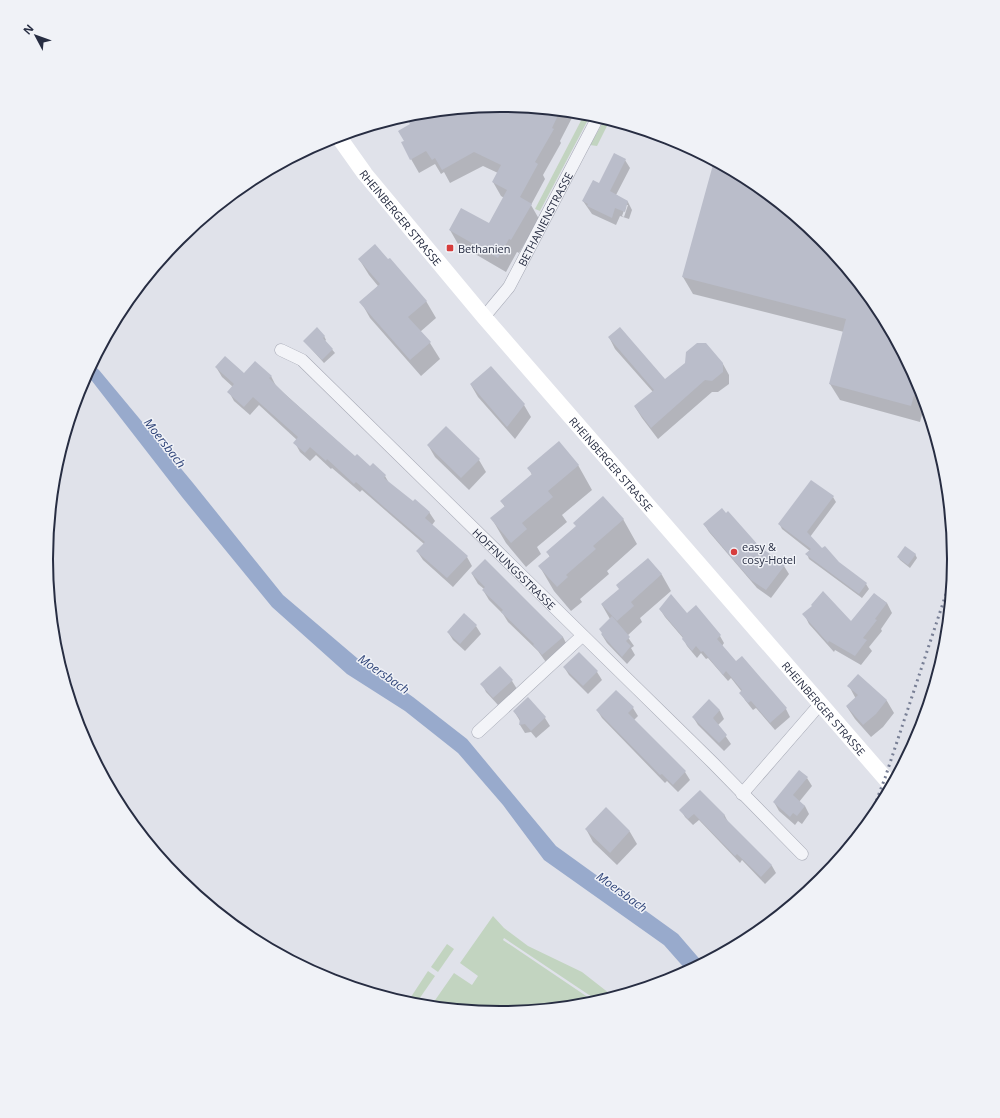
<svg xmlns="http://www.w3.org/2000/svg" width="1000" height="1118" viewBox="0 0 1000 1118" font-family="'Open Sans',sans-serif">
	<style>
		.green { fill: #c2d4c0 }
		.water { fill: #98aacc }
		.shadow { fill: #0003; fill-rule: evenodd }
		.building { fill: #babdca }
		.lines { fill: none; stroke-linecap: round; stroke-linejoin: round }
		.street-casing { stroke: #a5a8b4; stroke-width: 13 }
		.street { stroke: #f3f4f8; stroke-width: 12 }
		.secondary { stroke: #fff; stroke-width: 16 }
		.rail { stroke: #787f95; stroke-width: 3; stroke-dasharray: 2 4; stroke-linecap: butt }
		.poi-dot { fill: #d73d3d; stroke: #f0f2f7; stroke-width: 1.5 }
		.labels { text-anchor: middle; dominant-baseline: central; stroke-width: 3; stroke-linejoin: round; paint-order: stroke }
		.street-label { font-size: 11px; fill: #272d42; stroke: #f0f2f7 }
		.poi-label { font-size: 11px; fill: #272d42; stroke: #f0f2f7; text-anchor: start }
		.water-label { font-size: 12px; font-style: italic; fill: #2f4479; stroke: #f0f2f7 }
		.rim { fill: none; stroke: #272d42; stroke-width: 2 }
	</style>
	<rect width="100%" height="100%" fill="#e0e2ea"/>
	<g class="green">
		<path d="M585 113 591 114 540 211 535 209Z"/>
		<path d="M605 119 610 120 597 146 590 145Z"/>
		<path d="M493 916 504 928 528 946 582 972 614 997 598 1001 504 938 503 940 595 1002 588 1004 500 1013 431 1006 454 973 472 985 478 976 460 963Z"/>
		<path d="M447 944 454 949 438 972 431 967Z"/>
		<path d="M428 971 435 976 415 1005 407 1003Z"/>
	</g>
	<path class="water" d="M92 364 99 370 193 483 283 595 357 658 413 697 467 739 556 846 678 934 703 963 687 971 664 945 544 860 503 805 458 753 405 711 347 674 272 607 182 497 92 381 86 376Z"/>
	<g class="shadow">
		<path d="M500 105 575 112 560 141 561 143 543 175 545 179 531 205 539 219 519 253 517 252 506 272 458 244 450 230 489 224 504 198 501 196 493 182 498 173 483 166 450 183 444 172 441 174 435 164 419 173 411 159 405 141 411 125 413 116 411 114Z"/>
		<path d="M625 160 630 168 616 195 628 202 632 210 629 219 620 216 616 225 592 214 583 201ZM626 205H628L624 217 622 216Z"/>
		<path d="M715 162 752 182 821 238 878 307 920 385 925 404 920 422 840 400 830 384 844 332 693 294 683 277Z"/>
		<path d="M359 259 426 301 436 318 420 332 430 343 440 359 421 376 370 318 361 302 378 286 369 275Z"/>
		<path d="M324 336 326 340 325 341 335 353 324 363 304 341Z"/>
		<path d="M609 337 665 381 686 363 723 364 729 375V384L718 392H712L658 439 642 418 635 407 653 392 615 349Z"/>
		<path d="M216 367 244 374 271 376 276 386 355 457 385 476 389 483 413 503 429 512 435 521 432 525 467 557 472 566 453 587 423 560 417 551 424 544 362 490 360 492 332 468 331 469 316 455 310 461 300 452 295 443 297 440 259 405 250 415 234 401 229 392 233 387 222 377Z"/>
		<path d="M471 385 524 405 531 417 515 439 478 397Z"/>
		<path d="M446 427 479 460 486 472 469 490 435 457 428 445Z"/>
		<path d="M578 465 592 490 562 515 567 522 537 547 541 554 526 567 506 543 492 519 505 507 501 501 532 475 529 468Z"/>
		<path d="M833 497 836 502 810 537 822 550 866 584 869 589 862 598 809 559 807 554 810 551 782 529 780 525Z"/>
		<path d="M623 519 637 544 607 571 609 574 580 599 582 602 571 611 554 591 540 567 550 557 547 552Z"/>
		<path d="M704 524 758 547 784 566 789 574 771 598 757 588 709 532Z"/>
		<path d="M915 554 917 558 910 568 900 560 898 557Z"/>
		<path d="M648 559 662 575 671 591 640 618 642 622 627 636 634 646 631 648 635 655 627 664 607 643 602 635 610 619 602 605 620 590Z"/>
		<path d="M485 561 563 637 568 647 548 665 538 651 508 622 503 614 489 600 483 590 484 589 478 584 472 574Z"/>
		<path d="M874 594 887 603 892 613 881 629 882 631 869 647 872 651 861 665 835 650 834 652 809 624 804 614 813 606 851 623Z"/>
		<path d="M660 609 687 614 720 636 724 643 722 646 736 662 742 657 786 709 790 717 775 730 756 708 753 710 745 700 741 693 742 692 731 678 728 681 708 658 706 659 701 653 697 658 687 646 683 638 665 617Z"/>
		<path d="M476 626 481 634 465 651 453 640 448 632Z"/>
		<path d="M564 667 597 672 602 680 588 694 569 675Z"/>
		<path d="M500 668 512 681 517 689 498 705 486 692 482 684Z"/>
		<path d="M858 676 887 701 894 713 883 727 871 737 855 719 847 707 856 699 849 686Z"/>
		<path d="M709 701 720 711 724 719 718 725 731 744 724 751 698 725 693 717Z"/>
		<path d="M633 708 638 716 634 720 685 772 690 780 678 792 667 781 665 783 602 718 597 710Z"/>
		<path d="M514 711 545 718 550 726 536 738 531 732 525 733 520 725V721Z"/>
		<path d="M807 778 812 786 799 802 805 806 809 814 802 824 798 821 795 825 779 811 774 802Z"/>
		<path d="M700 791 725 816 729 824 772 866 776 873 765 884 742 860 740 863 699 820 693 825 685 817 681 810Z"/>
		<path d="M606 809 630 832 637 844 617 865 593 842 586 829Z"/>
	</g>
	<g class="building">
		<path d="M500 105 560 111 552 128 554 129 535 162 538 164 520 197 532 204 511 240 509 239 498 258 449 230 461 208 489 223 507 190 492 182 501 165 474 152 442 170 435 158 432 160 426 151 410 160 401 142 404 141 398 131 410 124 407 119 416 113Z"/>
		<path d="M614 153 626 159 610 191 628 201 625 212 615 208 612 218 587 206 588 204 582 201 593 180 599 183Z"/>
		<path d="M714 161 752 182 821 238 878 307 918 382 911 406 829 384 846 319 682 277Z"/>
		<path d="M375 244 388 259 390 258 427 301 408 317 431 342 410 360 359 302 380 284 358 259Z"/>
		<path d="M317 327 325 336 323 338 333 349 322 360 303 341Z"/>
		<path d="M620 327 665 379 685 363 686 352 697 343H706L723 363V372L712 381 705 380 651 428 634 406 654 390 608 337Z"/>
		<path d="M225 356 244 373 255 361 272 376 269 378 288 397 355 456 357 454 370 466 373 463 386 475 384 478 413 501 415 499 430 512 425 518 468 556 447 578 416 551 425 542 384 507 356 482 354 484 327 459 326 461 310 447 305 453 293 443 298 437 253 397 244 407 227 392 234 384 215 367Z"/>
		<path d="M491 366 525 404 507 427 470 384Z"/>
		<path d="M446 426 480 459 461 478 427 445Z"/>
		<path d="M559 441 579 465 548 491 553 497 522 523 527 529 511 543 490 518 505 506 500 501 532 474 527 468Z"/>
		<path d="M811 480 834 496 807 532 822 548 825 546 839 562 867 583 859 594 805 554 811 549 778 524Z"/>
		<path d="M603 496 624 519 593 546 596 549 566 575 568 577 557 587 538 566 550 556 546 552 576 526 573 523Z"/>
		<path d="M722 508 726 513 728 511 759 546 785 565 766 590 751 580 703 524Z"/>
		<path d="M905 546 916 554 908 565 897 557Z"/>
		<path d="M648 558 662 574 631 602 634 606 617 621 601 604 619 589 616 585Z"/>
		<path d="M485 559 563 637 542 655 533 645 534 644 501 612 503 610 482 590 485 587 471 573Z"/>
		<path d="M823 591 851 621 874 593 887 603 875 619 877 620 863 638 867 640 855 656 829 641 828 643 802 614 812 606 811 605Z"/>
		<path d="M671 594 687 613 696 605 721 635 717 639 736 661 742 656 787 708 770 723 751 701 748 703 739 693 742 690 726 671 723 675 703 651 701 652 696 646 692 651 682 639 683 637 659 609Z"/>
		<path d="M464 613 477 625 460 644 447 632Z"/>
		<path d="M612 616 630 637 626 641 631 646 622 657 601 634 602 633 599 629Z"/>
		<path d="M579 652 598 671 583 686 563 667Z"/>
		<path d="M500 666 513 680 493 698 480 684Z"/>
		<path d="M858 674 887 700 876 714 863 725 846 706 858 695 847 686Z"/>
		<path d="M616 690 634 707 628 713 686 771 673 785 662 774 660 775 596 710Z"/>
		<path d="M528 697 546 717 531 731 525 724 519 725 520 719 513 711Z"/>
		<path d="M709 699 720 710 713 718 727 735 719 743 692 717Z"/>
		<path d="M799 770 808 777 793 795 805 806 797 816 793 813 790 817 773 802Z"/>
		<path d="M700 790 725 815 724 817 772 865 761 877 737 854 735 856 694 814 688 819 679 810Z"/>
		<path d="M606 807 630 831 610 853 585 829Z"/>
	</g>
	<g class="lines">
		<g class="street-casing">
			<g id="street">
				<path id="s1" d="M484 317 509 287 598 117"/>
				<path id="s2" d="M281 350 302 360 713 763 802 854"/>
				<path d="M478 732 582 636"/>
				<path d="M742 794 821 703"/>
			</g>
		</g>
		<use href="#street" class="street"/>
		<path class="secondary" id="s3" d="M338 136 365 174 484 317 891 785"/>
		<path class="rail" d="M868 823 885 778 952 576"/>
	</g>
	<g class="poi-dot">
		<rect x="446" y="244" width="8" height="8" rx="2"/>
		<circle cx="734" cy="552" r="4"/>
	</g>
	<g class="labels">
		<g class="street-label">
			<text stroke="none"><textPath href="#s3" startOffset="103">RHEINBERGER STRASSE</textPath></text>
			<text stroke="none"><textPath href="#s1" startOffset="116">BETHANIENSTRASSE</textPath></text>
			<text stroke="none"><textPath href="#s3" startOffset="427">RHEINBERGER STRASSE</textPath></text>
			<text stroke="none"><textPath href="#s2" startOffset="321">HOFFNUNGSSTRASSE</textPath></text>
			<text stroke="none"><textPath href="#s3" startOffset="751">RHEINBERGER STRASSE</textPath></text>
		</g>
		<g class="poi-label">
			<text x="458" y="248">Bethanien</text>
			<text x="742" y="546">easy &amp;<tspan x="742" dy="13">cosy-Hotel</tspan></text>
		</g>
		<g class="water-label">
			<text transform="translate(165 443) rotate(52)">Moersbach</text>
			<text transform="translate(384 674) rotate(35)">Moersbach</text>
			<text transform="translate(622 892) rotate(36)">Moersbach</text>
		</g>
	</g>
	<path d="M0 0H1000V1118H0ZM53 559a447 447 0 1 1 894 0a447 447 0 1 1-894 0Z" fill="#f0f2f7" fill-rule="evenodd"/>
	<path class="rim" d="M53 559a447 447 0 1 1 894 0a447 447 0 1 1-894 0Z"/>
	<g transform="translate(36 36) rotate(311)" stroke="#f0f2f7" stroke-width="3" paint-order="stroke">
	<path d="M0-3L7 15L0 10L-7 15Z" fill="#272d42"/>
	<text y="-6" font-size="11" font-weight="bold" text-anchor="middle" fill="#272d42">N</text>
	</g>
</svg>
